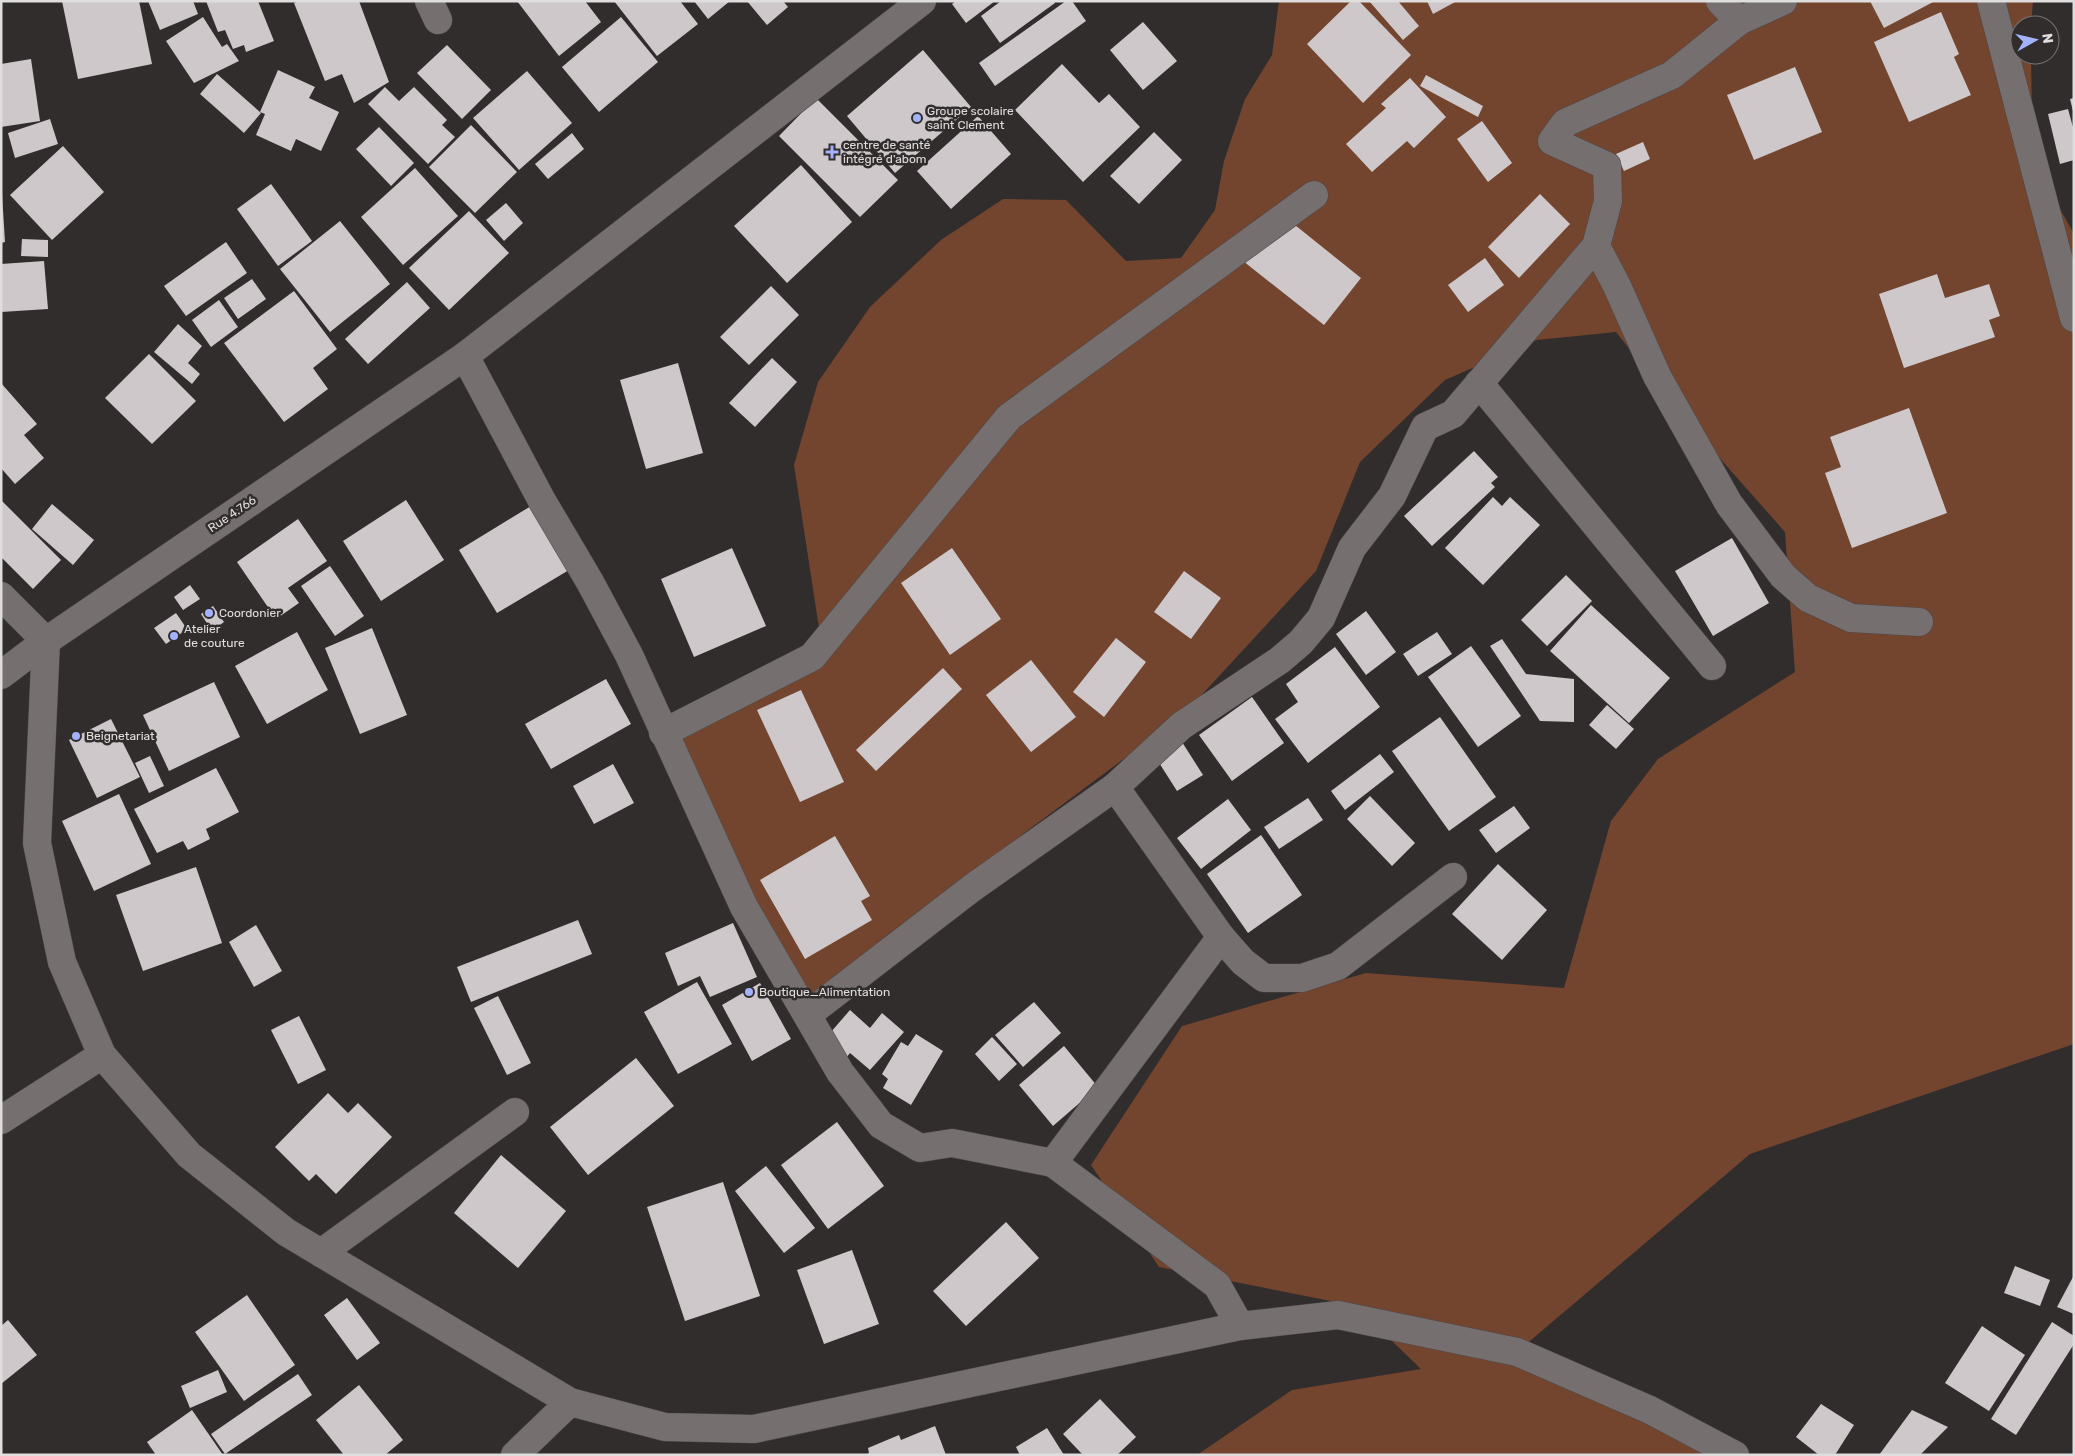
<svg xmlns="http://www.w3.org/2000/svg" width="2075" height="1456" viewBox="0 0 2075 1456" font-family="Rubik,sans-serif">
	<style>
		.green { fill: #73452e }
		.building { fill: #cec8cb }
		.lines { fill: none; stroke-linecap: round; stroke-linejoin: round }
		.minor-casing { stroke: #4d494a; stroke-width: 29 }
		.tertiary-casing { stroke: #4d494a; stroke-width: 29 }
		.minor { stroke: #756f70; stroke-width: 28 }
		.tertiary { stroke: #756f70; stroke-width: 28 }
		.poi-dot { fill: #a3b2fd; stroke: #312d2d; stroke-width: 2 }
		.labels { text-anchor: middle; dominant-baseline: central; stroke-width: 5; stroke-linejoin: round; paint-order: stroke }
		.poi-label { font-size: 12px; fill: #e0ddde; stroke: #312d2d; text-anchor: start }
		.street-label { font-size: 12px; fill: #e0ddde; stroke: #312d2d }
	</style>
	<rect width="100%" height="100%" fill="#312d2d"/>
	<path class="green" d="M1279 1H2033L2031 25H2020V55H2031L2032 116 2060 209 2074 234V1044L1750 1154 1517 1352 1748 1455H1197L1292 1390 1421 1369 1356 1306 1159 1267 1091 1165 1182 1026 1366 973 1564 988 1611 821 1658 759 1795 672 1785 532 1678 411 1616 332 1537 340 1445 380 1360 462 1316 571 1184 714 886 936 816 1001 733 876 659 720 823 654 794 465 818 382 870 307 941 240 1003 199 1066 200 1126 261 1181 258 1215 210 1224 161 1245 99 1272 55Z"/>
	<g class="building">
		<path d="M62 1H139L152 64 78 79Z"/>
		<path d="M148 1H193L198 14 160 30Z"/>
		<path d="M206 1H258L274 41 246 52 244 45 233 49 225 30 218 32Z"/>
		<path d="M299 1H359L389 82 354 103 342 74 325 81 294 3Z"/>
		<path d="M517 1H585L601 22 559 56Z"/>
		<path d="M614 1H680L698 24 657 56Z"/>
		<path d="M694 1H730L708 19Z"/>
		<path d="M747 1H783L788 7 767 25Z"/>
		<path d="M956 1H995L966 23 952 4Z"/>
		<path d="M1001 1H1054L1055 3 1000 43 981 16Z"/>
		<path d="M1066 1H1072L1086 21 995 86 979 63Z"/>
		<path d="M1351 1H1359L1411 55 1363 103 1307 44Z"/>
		<path d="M1369 1H1398L1419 26 1403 40Z"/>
		<path d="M1427 1H1457L1433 14Z"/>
		<path d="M1870 1H1935L1884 28Z"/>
		<path d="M1941 12 1959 54 1954 57 1971 95 1909 122 1874 42Z"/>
		<path d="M203 17 222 47 227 44 239 61 194 83 166 41Z"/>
		<path d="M621 17 658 62 599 112 562 67Z"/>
		<path d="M1143 22 1177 61 1143 90 1110 50Z"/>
		<path d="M447 45 491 90 462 119 417 73Z"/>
		<path d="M923 50 971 107 895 173 847 116Z"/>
		<path d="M31 59 40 121 1 127V64Z"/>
		<path d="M1062 64 1099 103 1109 94 1140 127 1083 182 1015 110Z"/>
		<path d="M1795 67 1822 132 1754 160 1727 95Z"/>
		<path d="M278 70 315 87 309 98 339 112 321 151 296 139 291 151 256 135 265 114 260 112Z"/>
		<path d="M527 71 572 123 519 170 473 118Z"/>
		<path d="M217 74 261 113 244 133 200 94Z"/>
		<path d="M1426 75 1483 106 1478 117 1420 86Z"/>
		<path d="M1410 78 1446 117 1414 148 1407 141 1372 172 1346 144 1386 108 1381 104Z"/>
		<path d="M385 87 399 101 414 87 447 120 442 125 455 137 428 164 368 104Z"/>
		<path d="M816 98 898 180 860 217 779 136Z"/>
		<path d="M2074 98V110L2073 111 2070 99Z"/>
		<path d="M2068 109 2074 131V160L2060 164 2048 114Z"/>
		<path d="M978 116 1011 154 951 209 917 171Z"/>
		<path d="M50 119 58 144 15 158 8 133Z"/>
		<path d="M1482 121 1512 163 1488 182 1457 139Z"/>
		<path d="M471 125 517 172 475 213 429 167Z"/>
		<path d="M379 127 414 163 391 186 356 149Z"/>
		<path d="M1154 132 1182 160 1139 204 1110 176Z"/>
		<path d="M572 133 584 149 548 179 535 164Z"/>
		<path d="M1643 142 1650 159 1624 171 1616 154Z"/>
		<path d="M63 146 104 192 52 240 10 195Z"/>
		<path d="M801 165 852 222 787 283 734 226Z"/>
		<path d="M415 168 458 216 403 265 361 217Z"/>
		<path d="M1 179 5 242 1 243Z"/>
		<path d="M271 184 312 241 278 266 237 209Z"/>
		<path d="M1540 194 1570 224 1519 278 1488 247Z"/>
		<path d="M506 203 523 223 504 241 486 220Z"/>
		<path d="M469 211 509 253 449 310 409 268Z"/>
		<path d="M1280 213 1361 278 1324 325 1243 261Z"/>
		<path d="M340 221 390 284 330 332 280 269Z"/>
		<path d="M22 239 48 240V257L21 256Z"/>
		<path d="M226 242 247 273 186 316 164 286Z"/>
		<path d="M1485 258 1504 285 1468 312 1448 285Z"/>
		<path d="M44 261 48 309 1 312V264Z"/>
		<path d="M1937 274 1945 298 1989 284 2000 316 1989 320 1995 337 1904 368 1879 294Z"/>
		<path d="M252 279 266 299 238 319 224 298Z"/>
		<path d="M407 282 430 308 368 364 345 339Z"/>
		<path d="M771 286 799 315 749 365 720 337Z"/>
		<path d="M294 291 337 349 313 368 328 389 284 422 224 343Z"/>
		<path d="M219 300 238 327 211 347 192 320Z"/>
		<path d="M178 324 202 346 188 363 200 374 192 384 154 352Z"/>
		<path d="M149 354 196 401 152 444 105 398Z"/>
		<path d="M772 358 797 382 755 427 729 403Z"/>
		<path d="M678 363 703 453 646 469 620 380Z"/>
		<path d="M1 383 37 424 24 435 44 458 15 484 1 468Z"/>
		<path d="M1909 408 1947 513 1852 548 1825 473 1841 467 1830 437Z"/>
		<path d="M1474 451 1498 477 1491 483 1495 487 1432 546 1404 516Z"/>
		<path d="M1493 497 1502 506 1510 497 1540 525 1483 585 1445 548Z"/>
		<path d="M1 500 61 560 33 589 1 557Z"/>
		<path d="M406 500 444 560 381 601 343 541Z"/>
		<path d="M52 504 94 540 73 565 32 529Z"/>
		<path d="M531 506 569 570 497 613 459 550Z"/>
		<path d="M298 519 327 561 288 588 299 603 276 619 237 562Z"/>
		<path d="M1732 538 1769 603 1713 636 1675 571Z"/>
		<path d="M732 548 766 626 694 657 661 579Z"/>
		<path d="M952 548 1001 619 950 655 901 583Z"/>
		<path d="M330 566 364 616 335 636 301 586Z"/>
		<path d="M1184 571 1221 598 1191 639 1154 612Z"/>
		<path d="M1566 575 1592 601 1547 646 1521 620Z"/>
		<path d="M190 585 200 599 183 610 174 597Z"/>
		<path d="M1591 605 1670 678 1629 723 1550 651Z"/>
		<path d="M213 606 224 622 212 631 201 614Z"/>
		<path d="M1366 611 1396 652 1366 675 1336 634Z"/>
		<path d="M176 613 187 629 166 644 154 628Z"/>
		<path d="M372 628 407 715 360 734 325 648Z"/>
		<path d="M297 632 328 690 267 724 235 666Z"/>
		<path d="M1437 632 1452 654 1418 676 1403 654Z"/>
		<path d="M1116 638 1146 662 1104 717 1073 692Z"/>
		<path d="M1502 639 1526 674 1574 679V722L1540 721 1490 646Z"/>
		<path d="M1471 646 1521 716 1478 747 1428 677Z"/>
		<path d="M1335 647 1380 707 1308 763 1275 719 1298 702 1286 684Z"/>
		<path d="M1031 660 1076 717 1031 752 986 695Z"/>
		<path d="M943 668 962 689 876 771 856 750Z"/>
		<path d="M606 679 631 724 551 769 525 724Z"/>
		<path d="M214 682 240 737 169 771 143 715Z"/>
		<path d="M801 690 844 782 800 802 757 710Z"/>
		<path d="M1252 697 1284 743 1232 781 1199 735Z"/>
		<path d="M1607 705 1634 729 1616 749 1589 725Z"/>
		<path d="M1440 717 1496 797 1449 831 1392 751Z"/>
		<path d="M111 719 140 777 97 798 69 740Z"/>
		<path d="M1182 742 1203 775 1177 791 1156 758Z"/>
		<path d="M1380 754 1394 772 1345 810 1331 791Z"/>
		<path d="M150 756 164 786 149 793 135 763Z"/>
		<path d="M613 764 634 803 594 824 573 786Z"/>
		<path d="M216 768 239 812 206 829 210 839 188 850 183 841 157 853 134 809Z"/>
		<path d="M119 794 151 864 94 891 62 821Z"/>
		<path d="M1370 796 1415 843 1392 866 1347 819Z"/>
		<path d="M1308 798 1323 820 1279 849 1264 827Z"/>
		<path d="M1228 799 1251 830 1201 869 1177 838Z"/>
		<path d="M1514 806 1530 828 1496 853 1479 830Z"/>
		<path d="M1261 835 1302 895 1248 933 1207 874Z"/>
		<path d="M835 836 870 896 861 901 872 920 805 959 760 880Z"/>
		<path d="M1498 864 1547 910 1502 960 1452 914Z"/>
		<path d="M196 867 222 943 143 971 116 895Z"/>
		<path d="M578 920 592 954 471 1002 457 967Z"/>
		<path d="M733 923 757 977 710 997 700 976 678 986 665 953Z"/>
		<path d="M256 925 282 971 254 987 229 942Z"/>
		<path d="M697 982 732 1044 678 1074 644 1012Z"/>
		<path d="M760 983 791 1039 752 1061 722 1005Z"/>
		<path d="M498 996 531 1063 507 1075 474 1008Z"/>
		<path d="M1034 1002 1061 1033 1023 1067 995 1035Z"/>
		<path d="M850 1010 870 1028 882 1013 904 1032 870 1070 850 1053 846 1058 824 1040Z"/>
		<path d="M299 1016 326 1070 298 1084 271 1030Z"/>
		<path d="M916 1034 943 1051 911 1105 883 1088 888 1079 882 1074 901 1042 908 1046Z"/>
		<path d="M992 1037 1017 1064 999 1081 975 1054Z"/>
		<path d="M1064 1046 1098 1087 1053 1126 1019 1085Z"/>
		<path d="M636 1058 674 1106 588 1175 550 1127Z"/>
		<path d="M328 1093 348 1113 358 1103 392 1137 336 1194 316 1174 309 1181 275 1147Z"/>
		<path d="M837 1122 884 1186 828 1229 781 1165Z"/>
		<path d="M501 1155 566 1211 518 1268 454 1213Z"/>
		<path d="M766 1166 815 1228 784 1253 735 1191Z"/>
		<path d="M723 1182 760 1296 685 1321 647 1207Z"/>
		<path d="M1006 1222 1039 1258 966 1326 933 1291Z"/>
		<path d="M852 1250 879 1324 824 1344 797 1270Z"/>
		<path d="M2015 1266 2050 1280 2040 1306 2004 1293Z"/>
		<path d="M2074 1275V1314L2057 1307Z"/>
		<path d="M247 1295 295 1365 244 1401 195 1332Z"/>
		<path d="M347 1298 380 1343 357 1360 324 1315Z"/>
		<path d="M8 1320 37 1355 1 1384V1326Z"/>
		<path d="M2052 1322 2074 1336V1344L2016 1435 1991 1419Z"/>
		<path d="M1982 1326 2025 1355 1989 1411 1945 1383Z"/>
		<path d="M218 1370 227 1392 190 1408 181 1386Z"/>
		<path d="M298 1374 312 1395 225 1454 211 1434Z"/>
		<path d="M359 1385 403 1440 385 1455H344L316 1420Z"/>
		<path d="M1100 1399 1136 1437 1117 1455H1083L1063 1434Z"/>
		<path d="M1821 1404 1854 1425 1835 1455H1819L1796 1437Z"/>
		<path d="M192 1410 223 1455H156L147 1442Z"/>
		<path d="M1912 1410 1948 1427 1920 1455H1879Z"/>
		<path d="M935 1426 946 1455H866L869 1453 868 1448 899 1435 901 1440Z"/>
		<path d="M1047 1428 1064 1455H1020L1016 1447Z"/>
	</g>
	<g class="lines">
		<g class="minor-casing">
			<g id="minor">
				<path d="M429 1 438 20"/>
				<path d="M1720 1 1739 21"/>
				<path d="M1783 1 1739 21 1672 75 1565 123 1552 141 1607 166 1608 201 1596 246 1617 286 1657 376 1729 504 1783 576 1808 598 1851 618 1919 622"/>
				<path d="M1991 1 2074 318"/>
				<path d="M465 356 541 499 590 582 629 655 744 907 807 1015 972 888 1115 787 1181 726 1280 660 1301 642 1321 618 1352 548 1392 496 1425 427 1453 414 1596 246"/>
				<path d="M1479 383 1712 666"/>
				<path d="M1 596 46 641"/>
				<path d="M663 733 812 657 1009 417 1314 195"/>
				<path d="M1115 787 1221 937 1243 962 1264 978H1302L1338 966 1453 877"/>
				<path d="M807 1015 840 1072 881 1125 920 1148 952 1143 1053 1163 1221 937"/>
				<path d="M1 1120 102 1055"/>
				<path d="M1053 1163 1217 1285 1240 1326"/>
				<path d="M321 1253 515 1112"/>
				<path d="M515 1455 570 1402"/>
			</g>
		</g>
		<g class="tertiary-casing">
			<g id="tertiary">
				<path d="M46 641 37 843 62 962 102 1055 189 1155 286 1232 570 1402 665 1427 754 1429 1240 1326 1338 1315 1517 1352 1650 1410 1735 1455"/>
				<path d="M1 675 46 641 465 356 922 1"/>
			</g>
		</g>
		<use href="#minor" class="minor"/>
		<use href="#tertiary" class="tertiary"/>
	</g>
	<g class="poi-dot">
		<circle cx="917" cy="118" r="5"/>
		<path d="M829.5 144.5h5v5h5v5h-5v5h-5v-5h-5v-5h5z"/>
		<circle cx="209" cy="613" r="5"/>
		<circle cx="174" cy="636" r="5"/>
		<circle cx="76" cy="736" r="5"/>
		<circle cx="749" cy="992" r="5"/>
	</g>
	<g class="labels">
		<g class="poi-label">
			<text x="927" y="111">Groupe scolaire<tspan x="927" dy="14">saint Clement</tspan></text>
			<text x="843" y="145">centre de santé<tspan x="843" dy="14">intégré d'abom</tspan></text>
			<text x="219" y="613">Coordonier</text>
			<text x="184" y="629">Atelier<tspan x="184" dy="14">de couture</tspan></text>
			<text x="86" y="736">Beignetariat</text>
			<text x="759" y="992">Boutique_Alimentation</text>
		</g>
		<g class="street-label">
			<text transform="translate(232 514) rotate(-34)">Rue 4.766</text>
		</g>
	</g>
	<rect width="2075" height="1456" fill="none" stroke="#e0ddde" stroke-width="5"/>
	<g transform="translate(2035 40) rotate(82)"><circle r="24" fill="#312d2d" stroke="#777374"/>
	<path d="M0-4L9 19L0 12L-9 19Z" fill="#a3b2fd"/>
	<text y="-8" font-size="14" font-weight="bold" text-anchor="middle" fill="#e0ddde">N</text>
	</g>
</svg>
